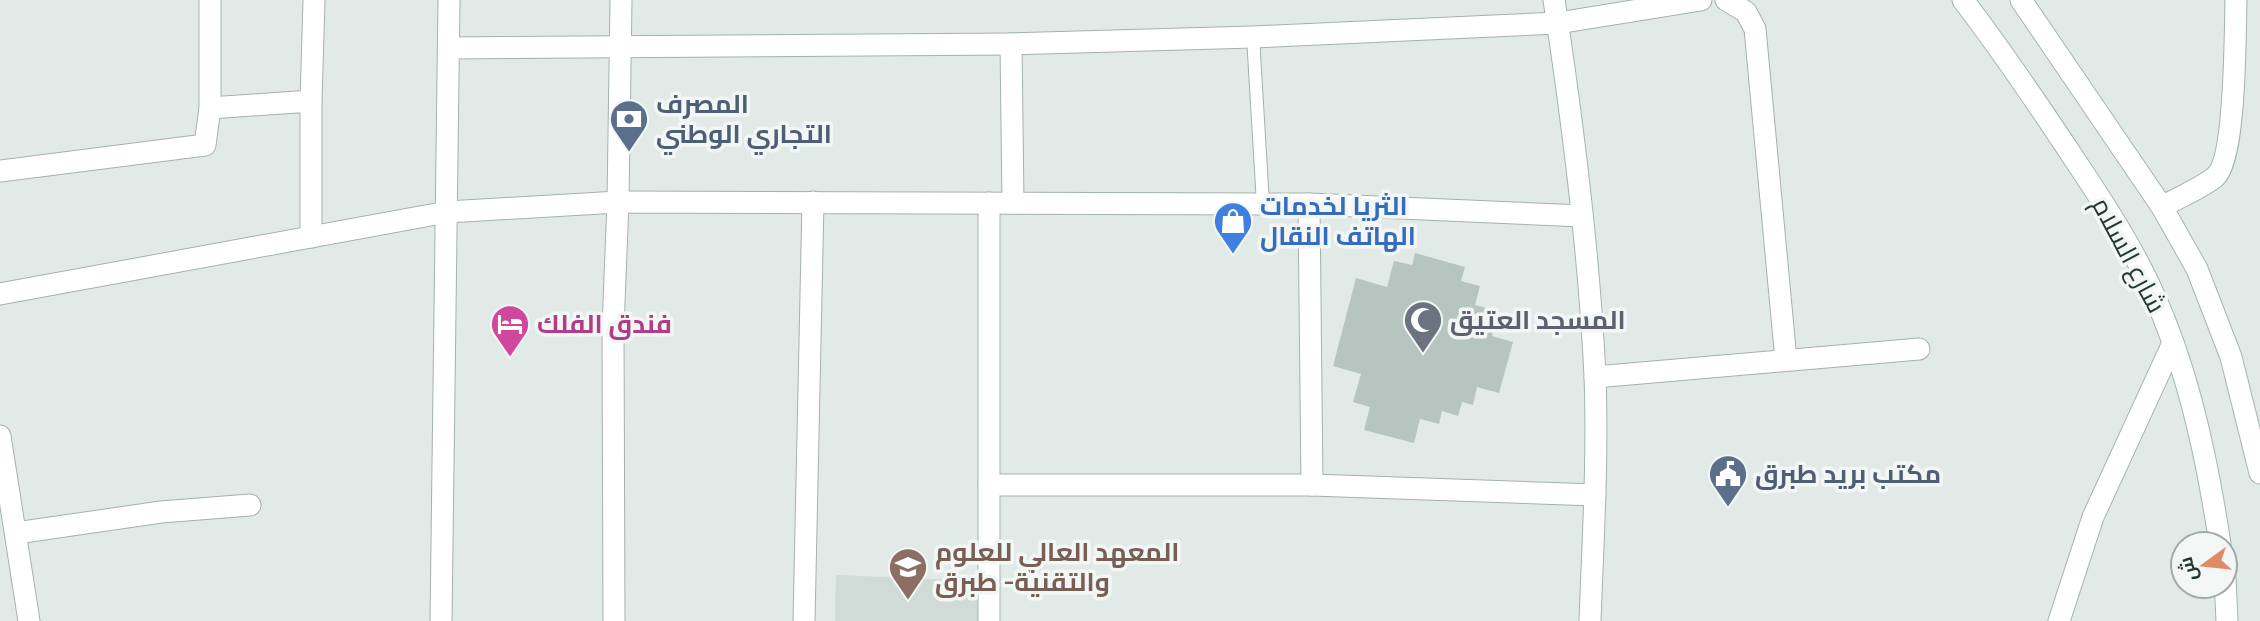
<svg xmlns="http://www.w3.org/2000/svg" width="2260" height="621" viewBox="0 0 2260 621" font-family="Cabin,Cairo,sans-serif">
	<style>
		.built { fill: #d0dad6 }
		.building { fill: #b7c5c0 }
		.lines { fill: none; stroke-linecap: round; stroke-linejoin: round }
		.lane-casing { stroke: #a5b1ae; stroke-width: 14 }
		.street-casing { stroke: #a5b1ae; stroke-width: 23 }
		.secondary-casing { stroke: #a2b5af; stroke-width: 23 }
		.lane { stroke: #fff; stroke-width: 12 }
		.street { stroke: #fff; stroke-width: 21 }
		.secondary { stroke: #fff; stroke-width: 21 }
		.labels { text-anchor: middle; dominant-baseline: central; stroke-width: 7; stroke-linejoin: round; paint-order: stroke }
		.service-label { font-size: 26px; font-weight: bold; fill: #4e5e75; stroke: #f2f7f5; text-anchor: start }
		.shop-label { font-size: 26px; font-weight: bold; fill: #366cbe; stroke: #f2f7f5; text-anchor: start }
		.street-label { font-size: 26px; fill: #243934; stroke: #f2f7f5 }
		.worship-label { font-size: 26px; font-weight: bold; fill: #5b616d; stroke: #f2f7f5; text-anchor: start }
		.hotel-label { font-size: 26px; font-weight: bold; fill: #b23c85; stroke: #f2f7f5; text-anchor: start }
		.education-label { font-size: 26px; font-weight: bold; fill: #785e54; stroke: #f2f7f5; text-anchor: start }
	</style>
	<rect width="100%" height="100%" fill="#e2eae7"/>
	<path class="built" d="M836 575 981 581 980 621H835Z"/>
	<path class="building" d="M1415 253 1465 267 1461 281 1480 286 1475 305 1487 308 1484 319 1495 322 1492 336 1513 342 1499 393 1477 387 1473 405 1462 402 1458 416 1442 411 1439 424 1420 419 1414 443 1364 430 1370 407 1353 402 1361 374 1333 366 1356 278 1387 287 1394 261 1412 265Z"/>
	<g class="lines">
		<g class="lane-casing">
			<path id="lane" d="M1253 37 1263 204"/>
		</g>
		<g class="street-casing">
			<g id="street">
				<path d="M1726 0 1746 12 1755 29 1786 360"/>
				<path d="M1011 44 1013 203"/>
				<path d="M450 48 1011 44 1253 37 1558 23 1701 0"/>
				<path d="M311 101 314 0"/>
				<path d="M210 108 311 101V237"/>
				<path d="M0 171 205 145 210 108V0"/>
				<path d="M1309 204 1312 485"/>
				<path d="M2162 207C2179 197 2200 189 2215 177 2236 160 2235 32 2236 0"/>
				<path d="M0 294 447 212 618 202 1309 204 1582 216"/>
				<path d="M1595 377 1919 349"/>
				<path d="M0 436 29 621"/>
				<path d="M989 485H1312L1595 495"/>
				<path d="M16 533 161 512 250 505"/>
				<path d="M441 621 449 0"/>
				<path d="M614 621 613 328 618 202 621 0"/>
				<path d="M804 621 813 202"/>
				<path d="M989 621V203"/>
				<path d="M2059 621 2093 517 2173 343"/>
			</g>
		</g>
		<g class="secondary-casing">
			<g id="secondary">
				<path d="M1554 0C1573 124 1589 250 1595 376 1598 458 1593 539 1590 621"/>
				<path d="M1963 0C2000 48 2033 97 2067 148 2093 187 2120 227 2142 270 2185 354 2206 451 2220 544"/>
				<path d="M2021 0 2162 207 2197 269 2231 357 2260 473"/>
				<path d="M2225 578 2227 621"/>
			</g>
		</g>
		<use href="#lane" class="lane"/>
		<use href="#street" class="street"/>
		<use href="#secondary" class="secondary"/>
	</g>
	<defs>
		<g id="bank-pin" transform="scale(2.0125)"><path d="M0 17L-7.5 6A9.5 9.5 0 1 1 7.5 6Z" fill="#5c6f8a" stroke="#f2f7f5"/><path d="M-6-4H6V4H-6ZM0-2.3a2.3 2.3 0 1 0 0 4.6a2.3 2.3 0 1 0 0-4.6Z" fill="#fff"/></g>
		<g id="shop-pin" transform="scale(2.0125)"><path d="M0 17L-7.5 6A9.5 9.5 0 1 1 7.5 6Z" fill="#3f7fe0" stroke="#f2f7f5"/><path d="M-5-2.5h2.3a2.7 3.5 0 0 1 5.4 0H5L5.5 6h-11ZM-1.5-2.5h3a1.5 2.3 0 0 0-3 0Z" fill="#fff"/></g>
		<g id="mosque-pin" transform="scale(2.0125)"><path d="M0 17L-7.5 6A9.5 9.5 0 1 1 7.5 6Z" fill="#6b7280" stroke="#f2f7f5"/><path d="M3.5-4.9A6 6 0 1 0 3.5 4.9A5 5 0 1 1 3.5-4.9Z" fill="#fff"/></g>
		<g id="hotel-pin" transform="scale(2.0125)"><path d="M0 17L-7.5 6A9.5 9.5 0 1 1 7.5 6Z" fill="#d1479c" stroke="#f2f7f5"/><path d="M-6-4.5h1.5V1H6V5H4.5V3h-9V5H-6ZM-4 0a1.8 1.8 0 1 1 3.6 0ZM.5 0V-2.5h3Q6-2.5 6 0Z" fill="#fff"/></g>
		<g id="civic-pin" transform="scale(2.0125)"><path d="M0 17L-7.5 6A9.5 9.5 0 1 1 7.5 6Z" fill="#5c6f8a" stroke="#f2f7f5"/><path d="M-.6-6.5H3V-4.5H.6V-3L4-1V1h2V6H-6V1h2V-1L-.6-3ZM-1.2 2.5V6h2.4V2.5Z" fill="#fff"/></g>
		<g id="university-pin" transform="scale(2.0125)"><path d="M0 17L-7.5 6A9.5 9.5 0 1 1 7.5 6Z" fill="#8d6e63" stroke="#f2f7f5"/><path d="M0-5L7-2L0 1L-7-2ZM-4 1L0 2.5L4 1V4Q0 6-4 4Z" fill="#fff"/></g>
	</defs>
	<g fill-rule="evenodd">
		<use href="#bank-pin" x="629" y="119"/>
		<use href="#shop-pin" x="1233" y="221"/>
		<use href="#mosque-pin" x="1423" y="320"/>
		<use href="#hotel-pin" x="510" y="324"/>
		<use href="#civic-pin" x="1728" y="474"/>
		<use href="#university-pin" x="908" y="567"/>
	</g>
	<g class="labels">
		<g class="service-label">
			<text x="656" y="104">المصرف<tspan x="656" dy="30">التجاري الوطني</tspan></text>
			<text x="1755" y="474">مكتب بريد طبرق</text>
		</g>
		<g class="shop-label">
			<text x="1260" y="206">الثريا لخدمات<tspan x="1260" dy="30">الهاتف النقال</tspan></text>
		</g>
		<g class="street-label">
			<text transform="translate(2129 255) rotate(62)">شارع السلام</text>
		</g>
		<g class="worship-label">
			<text x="1450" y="320">المسجد العتيق</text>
		</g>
		<g class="hotel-label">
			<text x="537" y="324">فندق الفلك</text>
		</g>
		<g class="education-label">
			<text x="935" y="552">المعهد العالي للعلوم<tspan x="935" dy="30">والتقنية- طبرق</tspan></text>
		</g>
	</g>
	<g transform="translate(2204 565) rotate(255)"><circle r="33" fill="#f2f7f5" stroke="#a0aba8" stroke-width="2"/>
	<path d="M0-5L12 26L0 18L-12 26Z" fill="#e28968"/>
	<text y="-10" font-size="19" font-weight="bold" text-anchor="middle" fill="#243934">ش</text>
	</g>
</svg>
